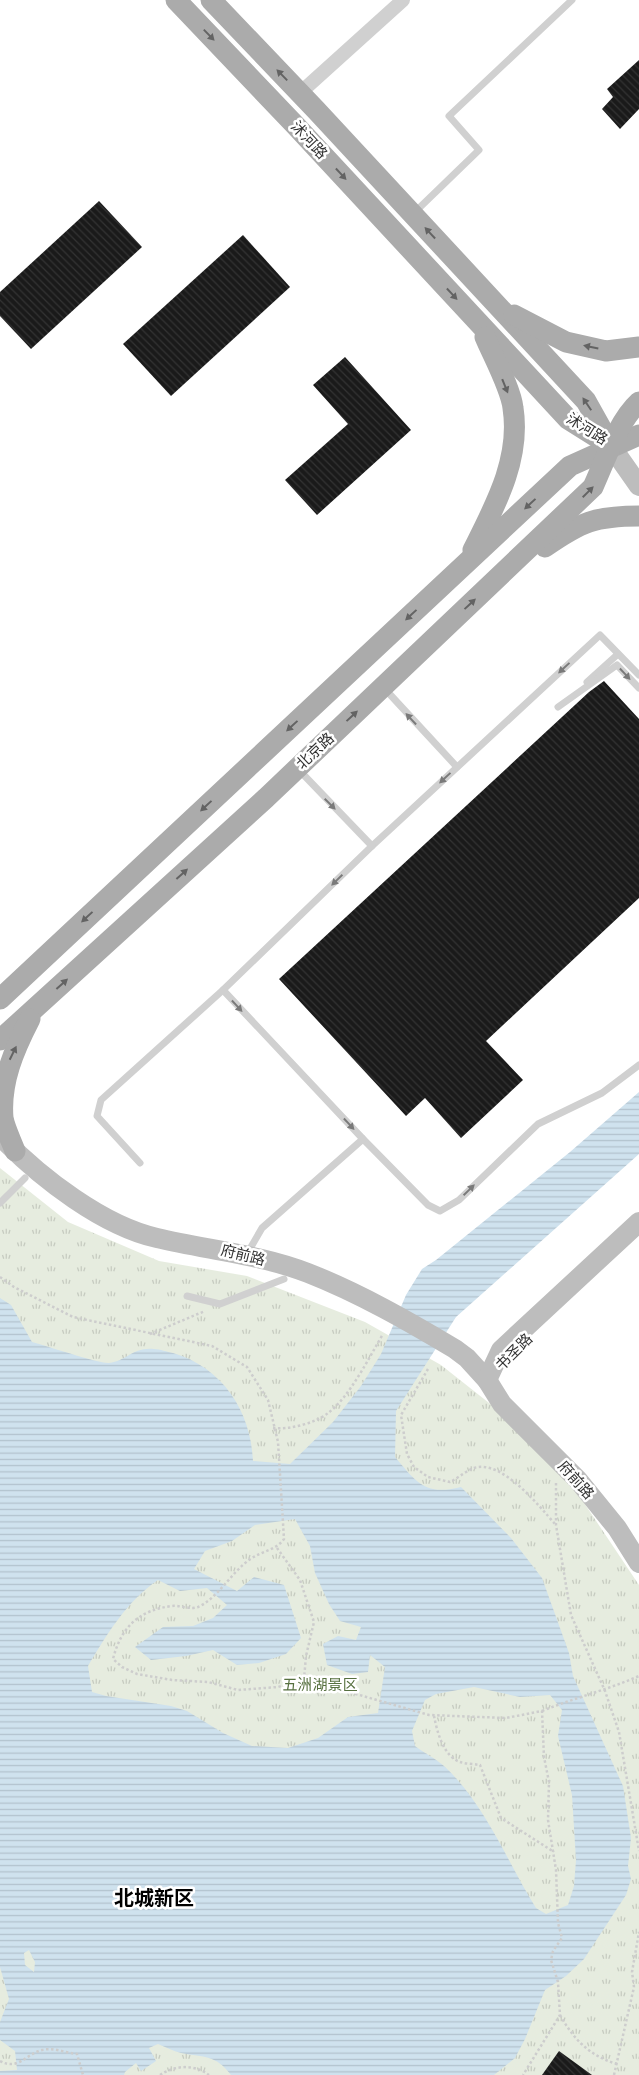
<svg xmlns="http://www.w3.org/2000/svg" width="639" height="2075" viewBox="0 0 639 2075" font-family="'Fira Sans','Noto Sans SC',sans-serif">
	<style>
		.park { fill: url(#park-tufts) }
		.water { fill: url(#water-rules); fill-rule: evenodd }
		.building { fill: url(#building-back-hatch) }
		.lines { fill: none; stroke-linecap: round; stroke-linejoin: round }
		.path { stroke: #cdcdcd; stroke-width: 2.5; stroke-dasharray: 2.5 2.5; stroke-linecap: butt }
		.lane { stroke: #d0d0d0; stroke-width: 7 }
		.street { stroke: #d0d0d0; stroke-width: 14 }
		.secondary { stroke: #bdbdbd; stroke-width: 20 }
		.primary { stroke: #ababab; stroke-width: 21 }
		.oneway { fill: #636363 }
		.oneway2 { fill: #7a7a7a }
		.labels { text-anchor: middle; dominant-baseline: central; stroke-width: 5; stroke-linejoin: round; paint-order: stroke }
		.street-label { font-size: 15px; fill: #333; stroke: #fff }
		.park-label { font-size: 15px; fill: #56703f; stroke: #fff }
		.district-label { font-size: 20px; font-weight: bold; fill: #000; stroke: #fff }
	</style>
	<defs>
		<pattern id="park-tufts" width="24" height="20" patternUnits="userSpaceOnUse" patternTransform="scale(1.25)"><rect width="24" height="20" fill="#e6ecdf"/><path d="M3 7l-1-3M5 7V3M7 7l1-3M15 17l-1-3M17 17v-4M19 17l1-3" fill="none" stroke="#c6cbc0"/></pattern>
		<pattern id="water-rules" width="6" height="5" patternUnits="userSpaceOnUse" patternTransform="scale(1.25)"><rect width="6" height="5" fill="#cfe2ee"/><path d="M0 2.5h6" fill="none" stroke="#b2c2cd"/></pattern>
		<pattern id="building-back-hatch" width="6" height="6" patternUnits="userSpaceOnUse" patternTransform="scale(1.25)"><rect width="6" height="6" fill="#1a1a1a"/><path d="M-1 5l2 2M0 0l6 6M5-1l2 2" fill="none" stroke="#333"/></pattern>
	</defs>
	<rect width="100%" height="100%" fill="#fff"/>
	<path class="park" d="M0 1168 68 1222 159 1261 247 1276 365 1322 441 1365 517 1425 564 1473 639 1585V2075H0Z"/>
	<path class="water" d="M639 1092V1154L456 1317 396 1411 395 1457C417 1483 425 1496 461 1487L511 1538 542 1578 569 1653 573 1676 623 1786 631 1838 628 1866 631 1879 626 1895 584 1959 566 1976 545 1990 525 2039 515 2058 494 2075H231C215 2054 205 2058 181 2053 173 2051 166 2047 158 2044L149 2048 156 2061 141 2071 136 2063 125 2072 124 2075H0V2071L17 2070 15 2051 0 2040V2022L9 1999 0 1967V1298L11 1305 32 1342C44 1345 100 1364 109 1363 127 1361 132 1347 154 1349 160 1349 167 1352 173 1353 222 1367 251 1411 253 1461L290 1464 333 1422 361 1386 381 1354 406 1295 422 1269 436 1260 570 1152ZM295 1519 310 1546 315 1573 329 1604 340 1621 361 1627 356 1640 338 1636 323 1644 327 1665 352 1674 368 1672 370 1655 385 1667 378 1713 348 1717 318 1738 288 1748 252 1746 223 1733 187 1711 171 1706 106 1696 92 1692 88 1666C107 1634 127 1601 158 1580L180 1591 207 1588 227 1605 213 1618 193 1626 163 1627 135 1647 151 1660 186 1656 213 1650 237 1665 259 1663 286 1654 301 1638 284 1585 254 1577 237 1591 194 1569 205 1551 232 1541 255 1525ZM474 1687 520 1697 550 1695 562 1710 558 1736 572 1795 576 1860 574 1886 568 1905 546 1914 536 1908C506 1860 486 1805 444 1766 435 1758 424 1753 415 1746L412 1731 425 1700 436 1694ZM29 1950 35 1962 34 1972 25 1965 24 1953Z"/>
	<g class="building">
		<path d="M639 60V109L620 129 602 109 613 97 607 89Z"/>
		<path d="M99 201 142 247 31 349 0 316V292Z"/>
		<path d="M243 235 290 287 171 396 123 344Z"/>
		<path d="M345 357 411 430 317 515 285 480 348 424 313 385Z"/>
		<path d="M604 681 639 719V898L486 1041 523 1080 461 1138 425 1098 406 1116 279 979 589 692Z"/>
		<path d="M559 2051 592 2075H542Z"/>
	</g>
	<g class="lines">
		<g class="path">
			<path d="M0 1277 14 1287 73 1317 212 1346 247 1367 268 1400 278 1442 284 1539C275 1551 261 1551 249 1560 231 1573 217 1599 198 1607 190 1610 180 1605 172 1606 139 1610 121 1627 113 1659L122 1667 137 1674 172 1680 208 1682 238 1690 278 1687 304 1679 429 1715 506 1718 542 1711 544 1757 549 1782 548 1820 556 1870 558 1923 562 1938 553 1951 551 1960 558 1982 560 2015 523 2075"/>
			<path d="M150 1334 205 1311"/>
			<path d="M428 1369 401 1415 407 1454 414 1467 428 1477 450 1482C458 1478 466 1471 474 1468 502 1459 539 1506 555 1524"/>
			<path d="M273 1428C289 1430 316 1423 328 1413 349 1398 370 1356 383 1334"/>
			<path d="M556 1483V1525L571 1615 605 1691 619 1732 639 1851"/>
			<path d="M277 1548 300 1580 314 1622 306 1656 304 1679"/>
			<path d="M542 1711C574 1698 607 1690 639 1676"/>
			<path d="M434 1716C437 1731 443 1756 460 1762 466 1764 474 1764 480 1765L501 1818 554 1852"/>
			<path d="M560 2015C574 2040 590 2056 617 2064"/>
			<path d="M0 2061C18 2071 26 2054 42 2050 53 2047 66 2053 77 2054L83 2075"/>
			<path d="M160 2075C175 2065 194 2064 209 2075"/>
			<path d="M614 2075 634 1987 632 1972 639 1932"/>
		</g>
		<g class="lane">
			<path d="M415 212 479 150 449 116 572 0"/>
			<path d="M639 675 600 635 372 846 223 990 363 1139 428 1205 440 1211 459 1200 538 1124 602 1093 639 1065"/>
			<path d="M587 682 618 654"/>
			<path d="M384 688 457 767"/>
			<path d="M558 707 617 665 639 688"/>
			<path d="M298 769 372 846"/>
			<path d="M140 1163 97 1116 101 1100 223 990"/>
			<path d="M0 1203 25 1178"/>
			<path d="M247 1254 262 1228 363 1139"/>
			<path d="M187 1296 220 1304 284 1279"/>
		</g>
		<path class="street" d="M300 93 403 0"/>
		<g class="secondary">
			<path d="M611 446 639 486"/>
			<path d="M3 1139C41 1178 103 1226 157 1238 207 1250 259 1254 308 1273 359 1293 408 1321 455 1349L467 1358 487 1380 502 1404 578 1480 617 1528 639 1563"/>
			<path d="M487 1380 501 1350 639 1222"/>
		</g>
		<g class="primary">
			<path d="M176 0 296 126 568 419 611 446"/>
			<path d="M211 0 316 110 586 401 610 444"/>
			<path d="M514 315 566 342 606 351 639 347"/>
			<path d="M545 547C581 522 595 516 639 516"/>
			<path d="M473 550C495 506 521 459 513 408 511 389 493 356 485 337"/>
			<path d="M0 999 570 466 639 435"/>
			<path d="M0 1040 266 798 593 487C605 461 618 421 639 402"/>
			<path d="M15 1151C11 1140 5 1129 3 1118 0 1082 14 1050 30 1019"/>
		</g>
	</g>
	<defs><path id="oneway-solid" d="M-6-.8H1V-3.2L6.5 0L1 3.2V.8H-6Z" transform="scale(1.25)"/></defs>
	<g class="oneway">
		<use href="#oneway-solid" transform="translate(209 35) rotate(46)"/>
		<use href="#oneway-solid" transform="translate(282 75) rotate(-134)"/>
		<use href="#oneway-solid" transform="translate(341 174) rotate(47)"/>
		<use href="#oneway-solid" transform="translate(430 233) rotate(-133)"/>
		<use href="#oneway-solid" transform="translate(452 294) rotate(47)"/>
		<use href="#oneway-solid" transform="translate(591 347) rotate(-168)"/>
		<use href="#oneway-solid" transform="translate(505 386) rotate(68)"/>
		<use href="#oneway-solid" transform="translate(587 404) rotate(-124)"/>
		<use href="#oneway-solid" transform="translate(588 492) rotate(-45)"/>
		<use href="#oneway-solid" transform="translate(530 504) rotate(137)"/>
		<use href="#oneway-solid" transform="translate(470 604) rotate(-43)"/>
		<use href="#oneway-solid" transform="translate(411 615) rotate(137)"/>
		<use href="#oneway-solid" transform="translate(352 716) rotate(-43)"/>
		<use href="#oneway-solid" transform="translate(292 726) rotate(137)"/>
		<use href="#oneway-solid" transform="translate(206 806) rotate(137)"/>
		<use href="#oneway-solid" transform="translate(182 874) rotate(-42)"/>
		<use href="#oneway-solid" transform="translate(87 917) rotate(137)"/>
		<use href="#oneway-solid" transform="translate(62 984) rotate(-42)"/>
		<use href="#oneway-solid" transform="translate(13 1053) rotate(-64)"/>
	</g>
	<g class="oneway2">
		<use href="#oneway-solid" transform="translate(564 668) rotate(137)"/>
		<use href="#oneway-solid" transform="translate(625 674) rotate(47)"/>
		<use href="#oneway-solid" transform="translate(411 719) rotate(-133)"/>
		<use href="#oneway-solid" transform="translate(445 778) rotate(137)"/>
		<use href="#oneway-solid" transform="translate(330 804) rotate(45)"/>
		<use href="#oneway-solid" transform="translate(337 880) rotate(136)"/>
		<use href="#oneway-solid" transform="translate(237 1006) rotate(47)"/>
		<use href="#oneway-solid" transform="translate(349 1124) rotate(47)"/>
		<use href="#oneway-solid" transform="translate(469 1190) rotate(-44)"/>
	</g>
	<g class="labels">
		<g class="street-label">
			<text transform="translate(309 140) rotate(47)">沭河路</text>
			<text transform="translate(587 429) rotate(32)">沭河路</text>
			<text transform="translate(315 751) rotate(-43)">北京路</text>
			<text transform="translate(243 1255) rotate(14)">府前路</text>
			<text transform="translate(514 1352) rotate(-45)">书圣路</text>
			<text transform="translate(576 1480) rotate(48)">府前路</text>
		</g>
		<g class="park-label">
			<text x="320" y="1685">五洲湖景区</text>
		</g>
		<g class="district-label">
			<text x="154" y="1898">北城新区</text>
		</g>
	</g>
</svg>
